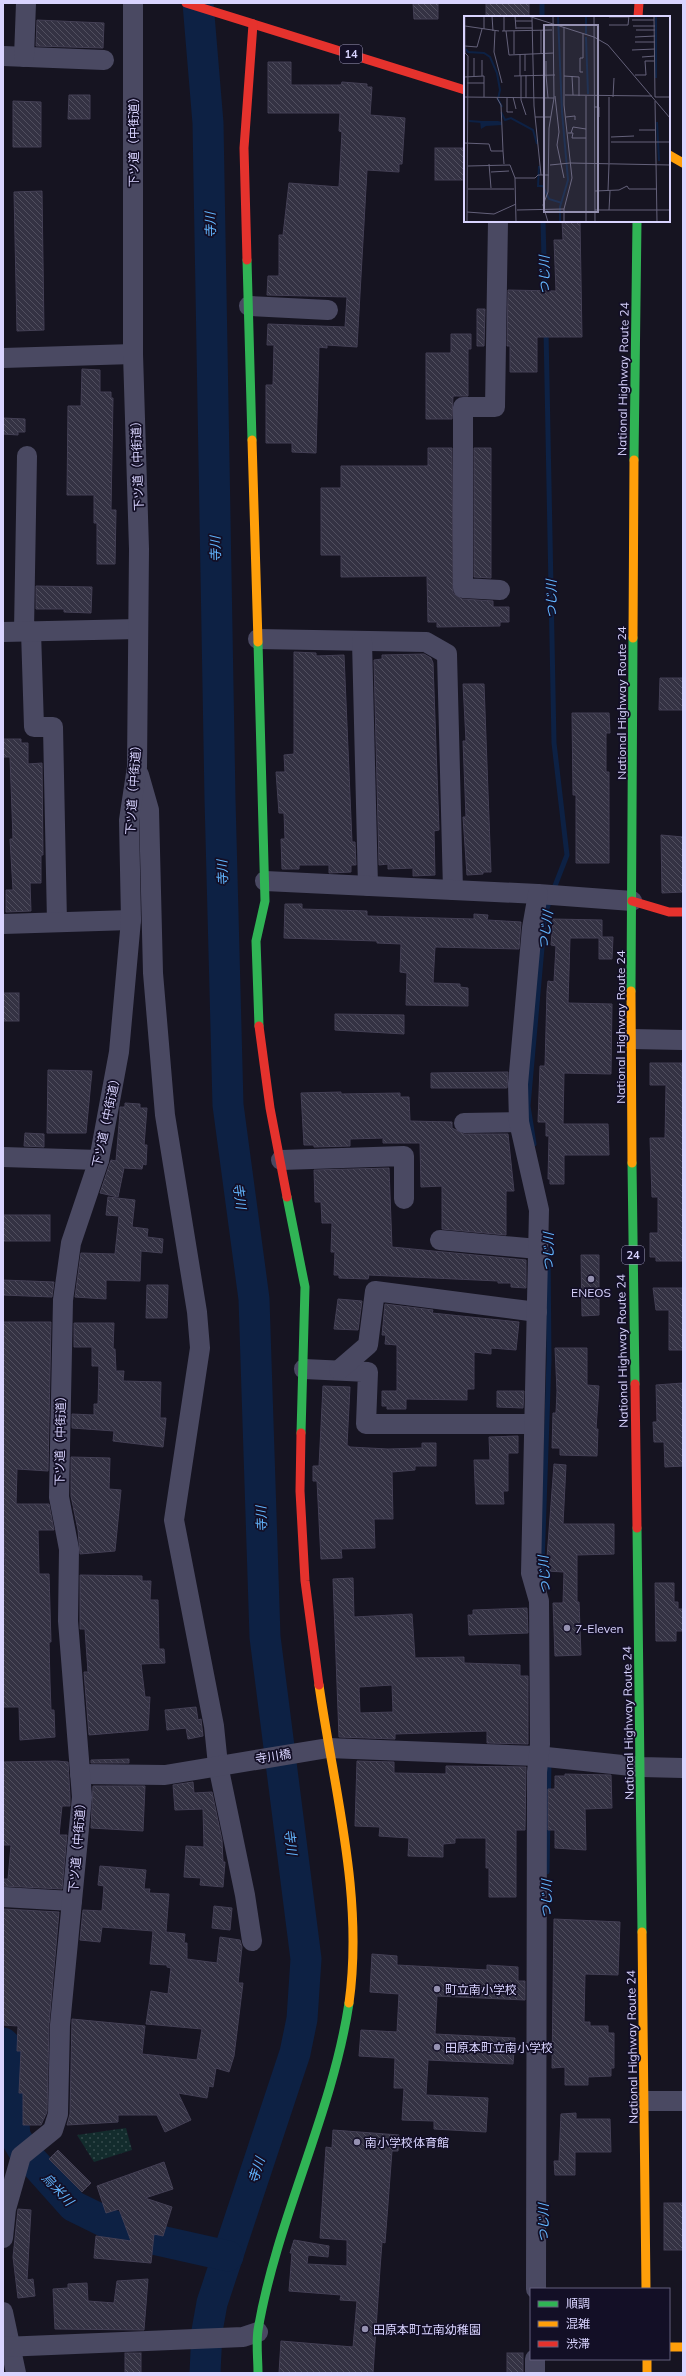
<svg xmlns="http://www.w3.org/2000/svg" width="686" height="2376" viewBox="0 0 686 2376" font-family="Mulish,'Noto Sans JP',sans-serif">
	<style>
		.park { fill: url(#park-dots) }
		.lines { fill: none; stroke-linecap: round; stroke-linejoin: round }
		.stream { stroke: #0d2144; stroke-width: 5 }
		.river { stroke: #0d2144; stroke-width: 31 }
		.building { fill: url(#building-back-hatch); stroke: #433f54; fill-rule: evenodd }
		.street { stroke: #4a4962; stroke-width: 20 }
		.fast { stroke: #30b455; stroke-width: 9 }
		.slow { stroke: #ff9f0a; stroke-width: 9 }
		.jam { stroke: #e5322d; stroke-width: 9 }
		.poi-dot { fill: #9591b1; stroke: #130f26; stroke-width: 1.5 }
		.labels { text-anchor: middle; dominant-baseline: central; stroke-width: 3.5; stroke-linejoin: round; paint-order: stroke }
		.shield { fill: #130f26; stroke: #9e99be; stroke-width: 1 }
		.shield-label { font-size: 11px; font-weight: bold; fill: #d9d4ff }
		.street-label { font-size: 12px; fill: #d9d4ff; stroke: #130f26 }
		.poi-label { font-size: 12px; fill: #d9d4ff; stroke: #130f26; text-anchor: start }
		.water-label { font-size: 13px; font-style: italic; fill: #62b6ff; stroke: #130f26 }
		.inset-river { fill: none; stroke: #0d2144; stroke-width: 2 }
		.inset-road { fill: none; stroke: #64617a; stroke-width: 1 }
		.view { fill: #9591b1; fill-opacity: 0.15; stroke: #9591b1; stroke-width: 2 }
		.inset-edge { fill: none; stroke: #d9d4ff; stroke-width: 2 }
	</style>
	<defs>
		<pattern id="park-dots" width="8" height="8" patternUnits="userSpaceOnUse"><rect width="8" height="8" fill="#132c2d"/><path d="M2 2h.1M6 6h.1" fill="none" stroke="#354a4c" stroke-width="1.8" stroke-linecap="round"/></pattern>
		<pattern id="building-back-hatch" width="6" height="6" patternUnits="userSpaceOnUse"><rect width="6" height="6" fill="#343243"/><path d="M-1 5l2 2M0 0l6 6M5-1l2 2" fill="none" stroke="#514f5f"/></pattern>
	</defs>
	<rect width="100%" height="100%" fill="#161421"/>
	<path class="park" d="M126 2128 132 2150 94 2162 77 2135Z"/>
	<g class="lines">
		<g class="stream">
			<path d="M542 3V17"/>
			<path d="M543 221 545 296"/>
			<path d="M546 330 554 743 567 855 553 891"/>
			<path d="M534 1144 528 1106 545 914 550 900"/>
			<path d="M545 1588 542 1565 549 1360 548 1248"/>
			<path d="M547 1872 549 1762"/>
		</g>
		<g class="river">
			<path d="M198 3 208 123 220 799 228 1105 254 1299 265 1637 306 1959 302 2019 295 2053 212 2303 207 2331 205 2373"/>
			<path d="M3 2043 7 2047 15 2136 23 2150 73 2206 130 2234 228 2256"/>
		</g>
	</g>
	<g class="building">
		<path d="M413 3H438V19H414Z"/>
		<rect x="486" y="3" width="43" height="14"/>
		<path d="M37 20 104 23 103 48 36 46Z"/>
		<path d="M268 62H291V85H341L342 82 367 84V87H372L370 115 405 118 402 164H399V172L367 170 357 347 327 345V348L319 347 316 453 292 452V443H266V385H273L274 345H267L268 324 345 327 347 297 267 295 268 276H279V235H283L289 183 339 187 342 132 339 131 340 113H268Z"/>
		<path d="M69 95H90V119H68Z"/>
		<path d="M13 101 41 102V147H13Z"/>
		<rect x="435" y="148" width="30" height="32"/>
		<path d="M42 191 44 330 17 331 14 192Z"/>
		<path d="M562 221H580L582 337H537V372H510V346H507L508 290 556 291 554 240H563Z"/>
		<path d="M477 309H485L484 346H477Z"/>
		<path d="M451 334H471V349H468V396H453L452 419H426V353H451Z"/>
		<path d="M82 369 100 370V392H111V398H113L111 510H116L115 564H97V523H94V495H67L68 406H81Z"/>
		<path d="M3 418 25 419V432H18V435L3 434Z"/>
		<path d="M428 448H452L453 593 462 599 493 601V607H509V622H500V626L437 627V622H428L427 576 341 577V555H321V488H341V466H428Z"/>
		<path d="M474 448H491V578L474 577Z"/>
		<path d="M36 586 92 587 91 613 64 612V609H36Z"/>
		<path d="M294 652 316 653V656L344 655 352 842H355L356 865H351V872L329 873V865H299V869H282L281 839H285L284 813H279L276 772H285L284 755 294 754Z"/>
		<path d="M424 654 431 658 433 663 439 830 434 831 435 875 413 876V868L388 869V864L379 865 374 660 382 659V655Z"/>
		<path d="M660 678H683V710H659Z"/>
		<path d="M463 684H484L491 872H483V874L467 875 463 817H466L463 741H466Z"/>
		<path d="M572 713H609L610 733H606V772H609V863H576V795H573Z"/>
		<path d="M3 739H21V743H28V764L42 763 43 855H41V883H30L31 911 6 912V890H13L10 839H13L10 757H3Z"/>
		<path d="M661 835 683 837V892L662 893Z"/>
		<path d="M285 904H302V909L367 911V916L474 919V914L488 915 487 920 521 922 519 949 435 947 433 983 460 984V987L468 988V1006L406 1005 407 973 400 972 401 944 377 943V941L284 938Z"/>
		<path d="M553 919 602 920V937H613L612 959H599V938H570L568 1003 612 1004 611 1074 564 1073 563 1124H608L609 1155H564V1184H550V1179H548L549 1136H546V1122H538L540 1066H545L547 991 548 981 554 982 556 946 551 945Z"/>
		<rect x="3" y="993" width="16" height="28"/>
		<path d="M335 1014 404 1015V1034L335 1030Z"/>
		<path d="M650 1063H682L683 1261H656V1257H650V1233H658V1197H652L650 1138H665L666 1085H650Z"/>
		<path d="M48 1070 92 1071 86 1133H47Z"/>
		<path d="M508 1072 507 1088H431V1073Z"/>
		<path d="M341 1092V1094L400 1093V1097H409L410 1121 452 1122V1128L464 1134H508L514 1191H506V1235L442 1229V1186L421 1187 420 1143H383V1138L350 1139V1146L314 1147V1145H304L301 1093Z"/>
		<path d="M125 1103 140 1104V1108H147L144 1145H147L146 1165 143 1164 142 1169 124 1168 118 1197 100 1193 111 1160 116 1161 120 1112V1107H125Z"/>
		<path d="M25 1133 44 1134V1147L24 1146Z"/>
		<path d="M389 1168 392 1247 526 1260V1288L511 1287V1283H498V1281L369 1275 368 1279 339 1278V1275H334L335 1252H331L332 1223H322L321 1202H315L314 1170Z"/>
		<path d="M108 1197 135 1200 132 1227 148 1229 147 1237 163 1239 162 1253 141 1251 140 1281 106 1280V1299L75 1297 81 1253 115 1254 119 1216 106 1215Z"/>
		<rect x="3" y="1215" width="47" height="26"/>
		<path d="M581 1255H599V1315L582 1316Z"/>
		<path d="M3 1280 54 1282 52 1297 3 1295Z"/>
		<path d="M147 1285H168L167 1318H146Z"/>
		<path d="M653 1288H683V1350H669V1310H656Z"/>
		<path d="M338 1299 362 1301 358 1330 334 1329Z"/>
		<path d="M385 1304 433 1310 432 1313 519 1322 516 1350 491 1348V1354L474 1352V1389H467V1400L406 1399V1409H387V1406H382V1391H397V1345L385 1344 386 1335H382Z"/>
		<path d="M3 1322H51L48 1471 17 1469 16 1504H49L54 1530H38L39 1574H49L51 1642H49L50 1682 51 1710H54L55 1737 20 1740 19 1707H3V1565H5L3 1517Z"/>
		<path d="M74 1323H114L113 1349H115L116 1371H124L123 1381 161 1382 160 1418H166L163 1447 113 1441 114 1431 72 1428V1414L94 1415V1404H98L99 1366H92V1347H74Z"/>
		<path d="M555 1348H587V1385L599 1386 596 1429H598L597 1456 560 1455V1448H552L553 1413H556L557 1391Z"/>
		<path d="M683 1383V1466L665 1467 664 1442H654L653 1422H657L656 1385Z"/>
		<path d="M323 1386 350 1387 347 1445 350 1447 388 1449 422 1448V1443H436V1466H415V1470L392 1472 393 1519H374L375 1548 341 1549 342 1558 321 1559 317 1481H313V1466H319Z"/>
		<path d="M497 1391H524L523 1408 497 1407Z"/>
		<path d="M518 1436V1453H508V1491H503L504 1504H476L474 1460H490L489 1437Z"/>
		<path d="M71 1457 110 1458 109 1489 121 1490 115 1551 80 1554 78 1530 71 1496Z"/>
		<path d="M554 1464 566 1465 563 1524H614V1554L577 1555V1602H579L581 1655 555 1656 553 1603H563L564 1572 546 1571Z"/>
		<path d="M80 1575 142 1576V1581H151L150 1600H158L159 1649H164L165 1663 141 1664 145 1697H150L148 1730 89 1735 84 1672H88L85 1629H80Z"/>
		<path d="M353 1578 354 1617 412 1614 415 1658 464 1657V1663L520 1665V1676H528V1744L487 1743V1731L395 1734V1739L339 1737 333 1579ZM392 1685 393 1712 360 1713 359 1687Z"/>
		<path d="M655 1583H674V1602H678V1609H683V1631H676V1641H656Z"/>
		<path d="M527 1608 528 1633 469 1635 468 1615H473V1610Z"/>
		<path d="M196 1707 198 1720 201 1719 203 1736 188 1739 186 1728 167 1730 165 1710Z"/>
		<path d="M129 1759V1763H91V1760Z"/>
		<path d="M56 1761 68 1762 70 1797V1806H62L59 1835H67L62 1889 3 1886V1879H8L11 1845H3V1762Z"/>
		<path d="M357 1761 394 1762V1773L446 1774V1766L526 1767 525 1830H516V1897H489V1868H486V1838H455V1843L443 1844V1857L408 1856 409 1838 379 1836 380 1827 355 1826Z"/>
		<path d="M565 1774 611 1775 612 1808 585 1809 586 1850 555 1848V1830H548V1789H555V1776H565Z"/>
		<path d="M193 1782 194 1793 212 1792 222 1840 223 1862H225L223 1887 200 1885 201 1878 184 1877 186 1846 204 1847 203 1809 175 1810 173 1785Z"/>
		<path d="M93 1786H145L143 1831 91 1828Z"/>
		<path d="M100 1866 146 1870 144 1889H150L149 1893 169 1894 166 1932 185 1934 184 1943H187V1959L217 1963 220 1937 240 1940 242 1947 238 1983H243L234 2056 229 2072 216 2068 213 2087 209 2086 207 2098 178 2093 191 2120 165 2132 157 2115H118V2122L67 2125 70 2114 72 2019 145 2026 142 2054 197 2060 202 2029 146 2024 151 1991 168 1994 171 1968 167 1967V1965L150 1964 153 1931 102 1927 100 1942 80 1940 83 1910 102 1911 104 1886 98 1885Z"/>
		<path d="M214 1906 232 1908 230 1930 212 1928Z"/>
		<path d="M3 1909 59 1912 49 2024 47 2112 41 2125H23V2093H19L21 2051H17L18 2026 3 2025Z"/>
		<path d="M554 1919 620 1922 618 1975 585 1974 584 2022H590V2026H608V2033H614V2068H611V2076L588 2077V2085H565V2067L552 2068Z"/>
		<path d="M372 1954 397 1956V1965L487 1970V1965L518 1967V1981H525V2000L437 1996 435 2034 515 2038 513 2064 428 2060 426 2095 488 2098 486 2132 434 2129V2121L402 2120 404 2088H394L395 2058 359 2056 361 2030 397 2032 399 1994 370 1992Z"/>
		<path d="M576 2113V2119H610L611 2152H575V2175H555L554 2161H559L561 2114Z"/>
		<path d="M333 2130 399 2135 398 2151H392L385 2243 382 2242 380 2269 373 2373H279L281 2341 353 2347 357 2301 340 2300 341 2295 289 2291 292 2253H290L294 2240 329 2246 328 2257 308 2255 307 2264 347 2266V2240L320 2238 326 2147 332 2148Z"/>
		<path d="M58 2150 91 2183 82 2192 49 2159Z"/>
		<path d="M164 2162 173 2189 145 2198 172 2207 163 2236 154 2234 151 2263 94 2258 96 2236 131 2241 119 2209 106 2213 97 2186Z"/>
		<rect x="664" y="2203" width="19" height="47"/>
		<path d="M18 2209 31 2210 27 2280 33 2279 35 2296 18 2298 13 2257Z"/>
		<path d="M148 2279 144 2330 55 2329 53 2289 68 2288V2284L87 2283 88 2301 114 2303 117 2281Z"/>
		<rect x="125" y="2353" width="16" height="20"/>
		<rect x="507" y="2353" width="16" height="20"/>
	</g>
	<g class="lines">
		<g class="street">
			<path d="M3 56 104 60"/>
			<path d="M24 57 26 3"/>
			<path d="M498 221 495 407H463V588L500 590"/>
			<path d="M249 306 328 310"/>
			<path d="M3 358 133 354"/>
			<path d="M24 631 27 456"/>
			<path d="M31 631 34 727H53L57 922"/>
			<path d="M3 632 138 629"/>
			<path d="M258 639 426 642 447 654 453 890"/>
			<path d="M362 641 368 886"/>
			<path d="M139 775 149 810 153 973 165 1115 197 1312 200 1348 174 1520 214 1726 218 1765 245 1895 252 1941"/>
			<path d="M265 881 538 894 632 901"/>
			<path d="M3 924 131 920"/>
			<path d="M631 1039 683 1040"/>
			<path d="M464 1123 519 1122"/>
			<path d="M3 1157 99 1160"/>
			<path d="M281 1160 404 1156V1199"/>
			<path d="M440 1240 538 1249"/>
			<path d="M304 1369 368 1372 366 1424H534"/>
			<path d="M339 1370 368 1345 375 1291 537 1312"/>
			<path d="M80 1774 165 1775 328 1748 537 1756 641 1767 683 1768"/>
			<path d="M3 1897 72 1901"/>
			<path d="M644 2101H683"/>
			<path d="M3 2238 6 2209 21 2156 53 2130 58 2114 60 2025 82 1797 68 1621 69 1549 59 1497 63 1300 71 1243 99 1160 119 1052 131 920 129 820 137 767 139 549 133 354V3"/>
			<path d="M536 2289 537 1772 540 1744 539 1601 531 1573 539 1210 519 1122 518 1084 532 928 538 894"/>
			<path d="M3 2312 16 2373"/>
			<path d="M3 2347 243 2337 258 2332"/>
			<path d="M535 2373V2359"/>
		</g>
		<g class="fast">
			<path d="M247 260 252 440"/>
			<path d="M634 460 637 221"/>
			<path d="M258 642 265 901 256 941 259 1026"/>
			<path d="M631 991 633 638"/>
			<path d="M632 1163 635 1384"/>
			<path d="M287 1197 305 1287 301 1433"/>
			<path d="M637 1528 642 1932"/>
			<path d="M258 2373C258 2359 256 2344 258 2330 277 2218 332 2115 349 2003"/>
		</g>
		<g class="slow">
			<path d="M669 155 683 163"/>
			<path d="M252 440 258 642"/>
			<path d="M633 638 634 460"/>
			<path d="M631 991 632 1163"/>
			<path d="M319 1685C334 1790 364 1896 349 2003"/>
			<path d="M642 1932 646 2289"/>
			<path d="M669 2347H683"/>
			<path d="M647 2359V2373"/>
		</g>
		<g class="jam">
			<path d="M186 3 465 90"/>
			<path d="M638 17 639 3"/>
			<path d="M247 260 244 148 253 24"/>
			<path d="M632 901 669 912H683"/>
			<path d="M259 1026 270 1108 287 1197"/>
			<path d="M635 1384 637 1528"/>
			<path d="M301 1433 300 1491 305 1581 319 1685"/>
		</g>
	</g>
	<g class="poi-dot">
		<circle cx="591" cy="1279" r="4"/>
		<circle cx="567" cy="1628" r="4"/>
		<circle cx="437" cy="1989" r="4"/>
		<circle cx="437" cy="2047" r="4"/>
		<circle cx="357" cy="2142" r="4"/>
		<circle cx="365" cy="2329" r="4"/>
	</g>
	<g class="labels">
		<g class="shield">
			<rect x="340" y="45" width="22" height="18" rx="3"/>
			<rect x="622" y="1246" width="22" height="18" rx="3"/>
		</g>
		<g class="shield-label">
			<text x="351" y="54">14</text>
			<text x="633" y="1255">24</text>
		</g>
		<g class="street-label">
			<text transform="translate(133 139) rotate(-90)">下ツ道（中街道）</text>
			<text transform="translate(623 379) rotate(-89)">National Highway Route 24</text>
			<text transform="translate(137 463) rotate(-92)">下ツ道（中街道）</text>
			<text transform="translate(621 703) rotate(-90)">National Highway Route 24</text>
			<text transform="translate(133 787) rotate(-86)">下ツ道（中街道）</text>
			<text transform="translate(620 1027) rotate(-90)">National Highway Route 24</text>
			<text transform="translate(106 1120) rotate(-78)">下ツ道（中街道）</text>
			<text transform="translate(622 1351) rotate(-91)">National Highway Route 24</text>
			<text transform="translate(60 1438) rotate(-89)">下ツ道（中街道）</text>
			<text transform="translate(628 1723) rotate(-91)">National Highway Route 24</text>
			<text transform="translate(273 1756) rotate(-9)">寺川橋</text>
			<text transform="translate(77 1845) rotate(-85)">下ツ道（中街道）</text>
			<text transform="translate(632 2047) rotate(-91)">National Highway Route 24</text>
		</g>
		<g class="poi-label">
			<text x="591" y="1292" text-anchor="middle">ENEOS</text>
			<text x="575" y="1628">7-Eleven</text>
			<text x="445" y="1989">町立南小学校</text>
			<text x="445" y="2047">田原本町立南小学校</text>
			<text x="365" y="2142">南小学校体育館</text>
			<text x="373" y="2329">田原本町立南幼稚園</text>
		</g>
		<g class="water-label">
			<text transform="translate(210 225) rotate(-91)">寺川</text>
			<text transform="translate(544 275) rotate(-91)">つじ川</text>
			<text transform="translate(215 549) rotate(-91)">寺川</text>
			<text transform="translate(551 599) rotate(-91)">つじ川</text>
			<text transform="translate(222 873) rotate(-92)">寺川</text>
			<text transform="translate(545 930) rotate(-82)">つじ川</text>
			<text transform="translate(240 1196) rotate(82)">寺川</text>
			<text transform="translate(548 1252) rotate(-90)">つじ川</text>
			<text transform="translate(261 1519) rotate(-92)">寺川</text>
			<text transform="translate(544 1575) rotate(-94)">つじ川</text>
			<text transform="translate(291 1842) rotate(83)">寺川</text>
			<text transform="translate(546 1899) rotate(-89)">つじ川</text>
			<text transform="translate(256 2170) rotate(-72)">寺川</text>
			<text transform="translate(58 2189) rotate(47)">烏米川</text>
			<text transform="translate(543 2223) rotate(-90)">つじ川</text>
		</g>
	</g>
	<g transform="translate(464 16)">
		<rect width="206" height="206" fill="#161421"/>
		<path d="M16 105H34L38 106V109L22 110 17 113Z" fill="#0d2144"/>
		<path class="inset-river" d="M94 0 98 96 104 164 96 191V206M122 0V18M122 21 124 78M2 33 4 36 20 37 26 41 33 57 36 74 34 83 38 91M192 62V0M37 96 41 104 47 102 69 114 73 128M5 105 18 106M193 106 195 145M75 150 74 170H79L85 183 98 187"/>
		<path class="inset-road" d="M1 0V37L4 40 3 206M28 0 29 15M51 0 52 13M64 0 130 21 144 29 206 102M130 0 131 206M190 0 191 81M145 1H165M68 2 70 90 77 159M168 4H190M51 5H68M145 9H164L165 0M1 10 35 15M169 10H191M100 11V89L108 162 100 193V206M52 12H68M20 13V0M77 14V37M172 14H191M31 15 30 36 38 67M38 15 88 14M40 15V0M42 15 45 39 90 37M50 15V38M171 21 191 20M171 26H191M1 30 13 31 18 13M168 34 191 33M56 38V60M61 38V55M178 41 191 40M10 42V60M18 44V60M119 56H116V42H119V18M82 59 84 82M82 59V45M171 59H182L181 45H190M50 60 91 59M57 60V84L62 99M100 60 115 61V80M108 60 109 79M0 61 20 60V81M3 67H20M101 79 188 80M91 80 95 116 93 129 100 162M0 81 90 82M49 81 52 93M145 81V147M149 81 150 62M191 81H206M33 82 37 89 39 135M43 82V96H49M62 82V59M191 85 193 206M130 91H135V101M71 101H87M102 101 111 100V104M175 114H191M104 117H109L108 122H122M107 117 109 111 122 113M147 121 170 120M147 126H206M0 127 25 128 27 135H39L40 148M25 148 27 172M86 149 106 147 206 149M4 150 46 149 51 162 52 206M27 156 45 155M51 162H71L74 159H85M4 173H50M131 175 155 174 163 170 165 173H193M144 175 145 148M53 194 100 193M131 194H206M145 194 146 175M3 196 30 198 52 188M84 206 79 189 84 176 85 112 90 82 89 0M122 206V80"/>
		<path class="view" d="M80 9H134V196H80Z"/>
		<rect width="206" height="206" class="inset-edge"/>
	</g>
	<rect width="686" height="2376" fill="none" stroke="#d9d4ff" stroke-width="8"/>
	<rect x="530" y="2288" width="140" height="72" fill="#130f26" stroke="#625e7d"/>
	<rect x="538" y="2301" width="20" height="6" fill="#30b455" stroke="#625e7d"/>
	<text x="566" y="2308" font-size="12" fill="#d9d4ff">順調</text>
	<rect x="538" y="2321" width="20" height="6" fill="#ff9f0a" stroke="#625e7d"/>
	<text x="566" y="2328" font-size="12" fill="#d9d4ff">混雑</text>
	<rect x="538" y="2341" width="20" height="6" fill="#e5322d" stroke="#625e7d"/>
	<text x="566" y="2348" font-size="12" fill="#d9d4ff">渋滞</text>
</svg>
